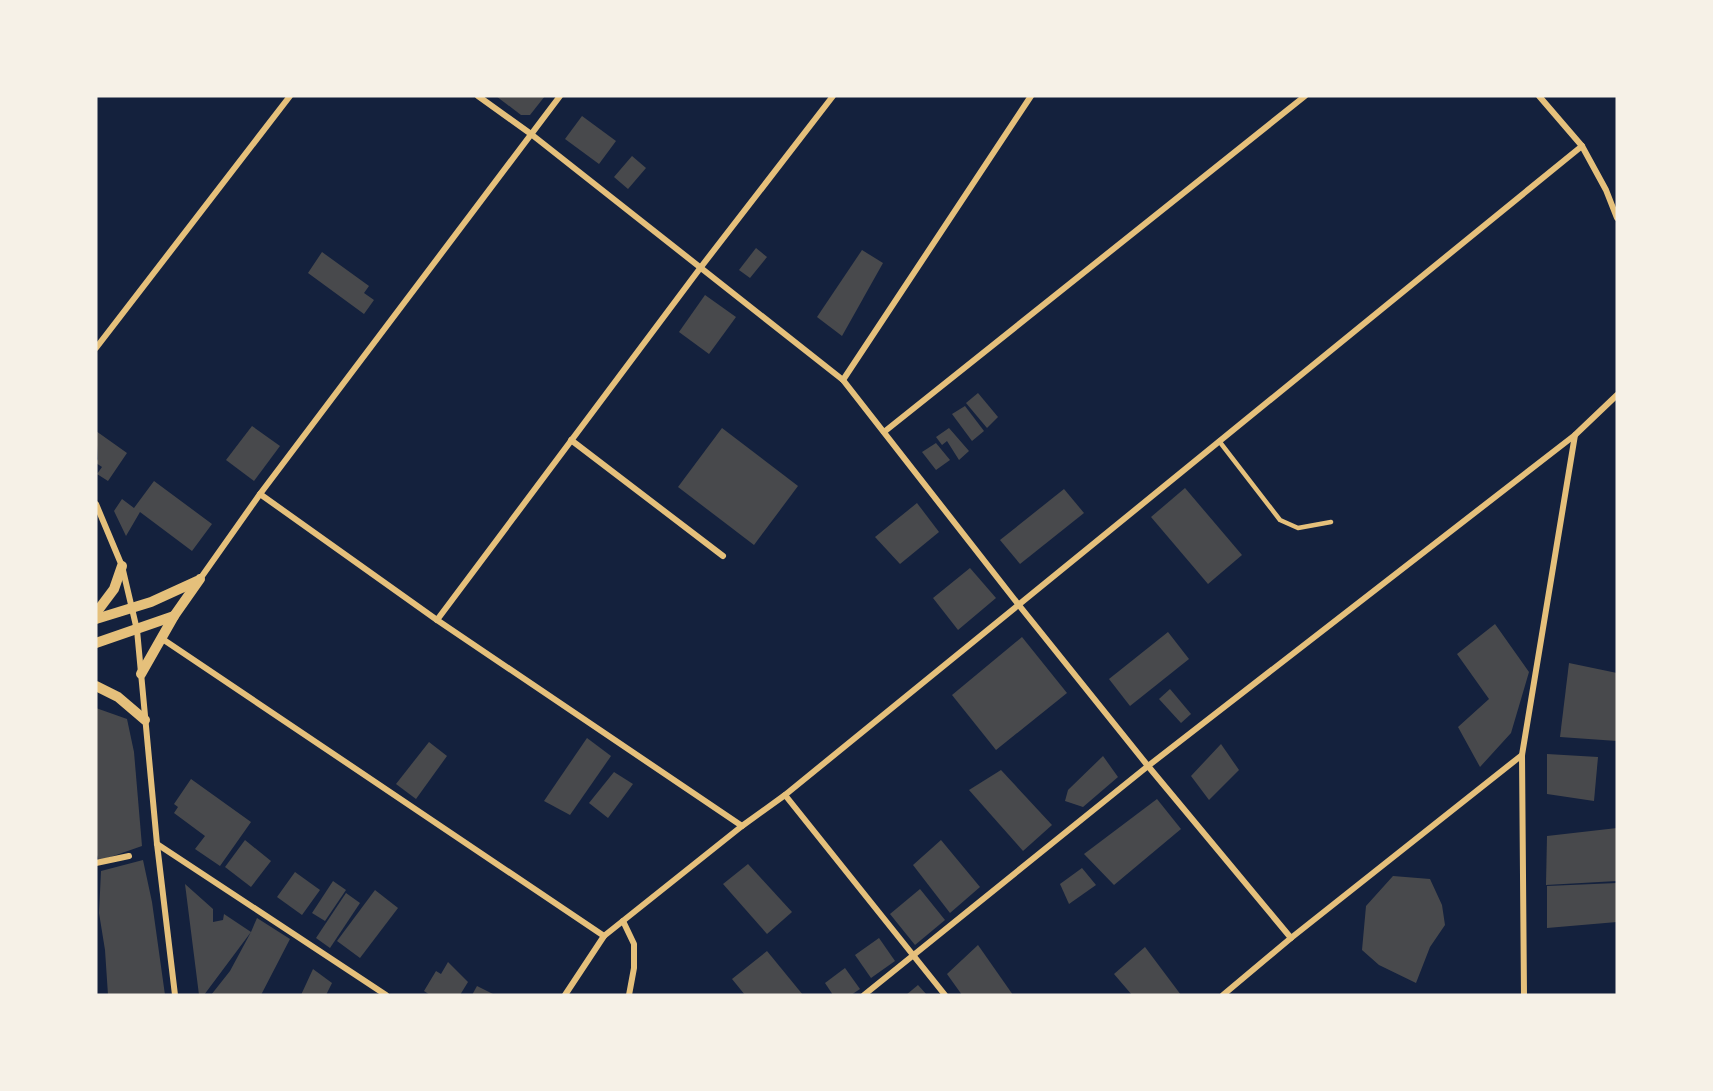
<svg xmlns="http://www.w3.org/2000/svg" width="1713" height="1091" viewBox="0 0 1713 1091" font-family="Barlow,sans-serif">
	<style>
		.building { fill: #48494c }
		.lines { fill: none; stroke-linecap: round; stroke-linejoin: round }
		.service { stroke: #e5c07b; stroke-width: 4.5 }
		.minor { stroke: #e5c07b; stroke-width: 6 }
		.tertiary { stroke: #e5c07b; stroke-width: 10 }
	</style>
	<rect width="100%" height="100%" fill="#14213d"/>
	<g class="building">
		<path d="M496 96H545L530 115H521Z"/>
		<path d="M582 116 616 141 599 164 565 139Z"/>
		<path d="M632 156 646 168 628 189 614 177Z"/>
		<path d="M756 248 767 257 750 278 739 270Z"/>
		<path d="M862 250 883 263 842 336 817 317Z"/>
		<path d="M322 252 369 286 364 293 374 300 364 314 308 273Z"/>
		<path d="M705 295 736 317 709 354 679 332Z"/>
		<path d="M978 393 998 417 987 428 966 403Z"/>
		<path d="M965 406 984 431 972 441 952 414Z"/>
		<path d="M252 426 280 446 254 481 226 460Z"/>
		<path d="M722 428 798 486 754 545 678 487Z"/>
		<path d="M949 428 969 451 959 460 947 441 942 445 936 437Z"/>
		<path d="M96 431 127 453 108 481 97 474 102 467 96 463 98 459Z"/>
		<path d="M936 443 950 460 936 470 922 452Z"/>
		<path d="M154 481 212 524 192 551 140 512 126 536 114 511 122 499 134 508Z"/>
		<path d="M1185 488 1242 555 1208 584 1151 517Z"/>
		<path d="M1064 489 1084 513 1020 564 1000 540Z"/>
		<path d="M917 503 939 532 900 564 875 537Z"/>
		<path d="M970 568 996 598 958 630 933 598Z"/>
		<path d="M1495 624 1529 672 1511 733 1480 767 1458 727 1489 699 1457 654Z"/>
		<path d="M1168 632 1189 659 1130 706 1109 679Z"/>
		<path d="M1022 637 1067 693 996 750 952 695Z"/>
		<path d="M1569 663 1617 673V741L1560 737Z"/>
		<path d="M1170 689 1191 714 1181 723 1159 699Z"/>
		<path d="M96 708 127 719 134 752 142 846 99 861 96 852Z"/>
		<path d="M587 738 611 756 570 815 544 801Z"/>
		<path d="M429 742 447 756 416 799 396 784Z"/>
		<path d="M1221 744 1239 770 1209 800 1191 776Z"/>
		<path d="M1547 754 1598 757 1594 801 1547 794Z"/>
		<path d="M1103 756 1118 777 1083 807 1065 801 1068 790Z"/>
		<path d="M1001 770 1052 825 1023 851 969 790Z"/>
		<path d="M614 772 633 784 608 818 589 803Z"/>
		<path d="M191 779 251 822 220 866 195 849 205 836 174 813 178 807 174 804Z"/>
		<path d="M1157 799 1181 829 1114 885 1084 854Z"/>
		<path d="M1617 828V881L1546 885 1547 836Z"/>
		<path d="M245 840 271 861 251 887 225 867Z"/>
		<path d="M941 840 980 887 950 913 913 865Z"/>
		<path d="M143 860 152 902 165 995H108L105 950 99 913 101 871Z"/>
		<path d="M748 864 792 912 767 934 723 884Z"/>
		<path d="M1082 868 1096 885 1069 904 1060 884Z"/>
		<path d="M295 872 320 890 302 915 277 897Z"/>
		<path d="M1393 876 1430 879 1442 905 1445 925 1430 947 1416 983 1379 965 1362 950 1366 906Z"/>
		<path d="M333 881 346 890 325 921 312 913Z"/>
		<path d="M1617 883V922L1547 928V886Z"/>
		<path d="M185 884 213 909V922L223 920 224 914 251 932 257 918 290 939 261 995H211L230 971 251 932 204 995H199Z"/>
		<path d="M920 889 945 920 915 945 890 914Z"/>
		<path d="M375 890 398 908 360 958 337 941Z"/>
		<path d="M346 893 360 903 330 948 316 938Z"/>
		<path d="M879 938 895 961 871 978 855 955Z"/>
		<path d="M978 945 1013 995H962L947 974Z"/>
		<path d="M1145 947 1181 995H1132L1114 974Z"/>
		<path d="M767 951 803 995H745L732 979Z"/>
		<path d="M448 962 468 982 460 995H430L424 991 436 971 441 974Z"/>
		<path d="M845 968 860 989 851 995H833L825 983Z"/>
		<path d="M313 969 332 983 326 995H301Z"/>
		<path d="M918 985 927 995H906Z"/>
		<path d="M477 986 495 995H472Z"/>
	</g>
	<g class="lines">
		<path class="service" d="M1219 441 1280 520 1298 528 1331 522"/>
		<g class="minor">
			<path d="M478 96 531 134 843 380 1018 604 1148 766 1291 938"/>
			<path d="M1539 96 1582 146 1606 190 1617 218"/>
			<path d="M96 348 290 96"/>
			<path d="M843 380 1031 96"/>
			<path d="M884 432 1305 96"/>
			<path d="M571 440 723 556"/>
			<path d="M260 494 437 620 742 826"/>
			<path d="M96 504 122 566 137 630 157 844 175 995"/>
			<path d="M200 579 260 494 560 96"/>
			<path d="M437 620 701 267 833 96"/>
			<path d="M161 638 604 936"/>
			<path d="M785 795 945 995"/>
			<path d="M157 844 386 995"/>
			<path d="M96 863 129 856"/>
			<path d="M623 921 634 944V968L629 995"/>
			<path d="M565 995 604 936 742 826 785 795 1582 146"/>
			<path d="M864 995 1148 766 1575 435 1617 395"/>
			<path d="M1223 995 1291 938 1522 755"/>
			<path d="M1524 995 1522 755 1575 435"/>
		</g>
		<g class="tertiary">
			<path d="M96 613 114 589 122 566"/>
			<path d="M96 619 151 602 197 581"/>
			<path d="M96 643 174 616"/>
			<path d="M141 674 174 616 200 579"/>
			<path d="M96 686 118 697 145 720"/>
		</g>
	</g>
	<rect width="1713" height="1091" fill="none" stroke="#f6f1e7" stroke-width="195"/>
</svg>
